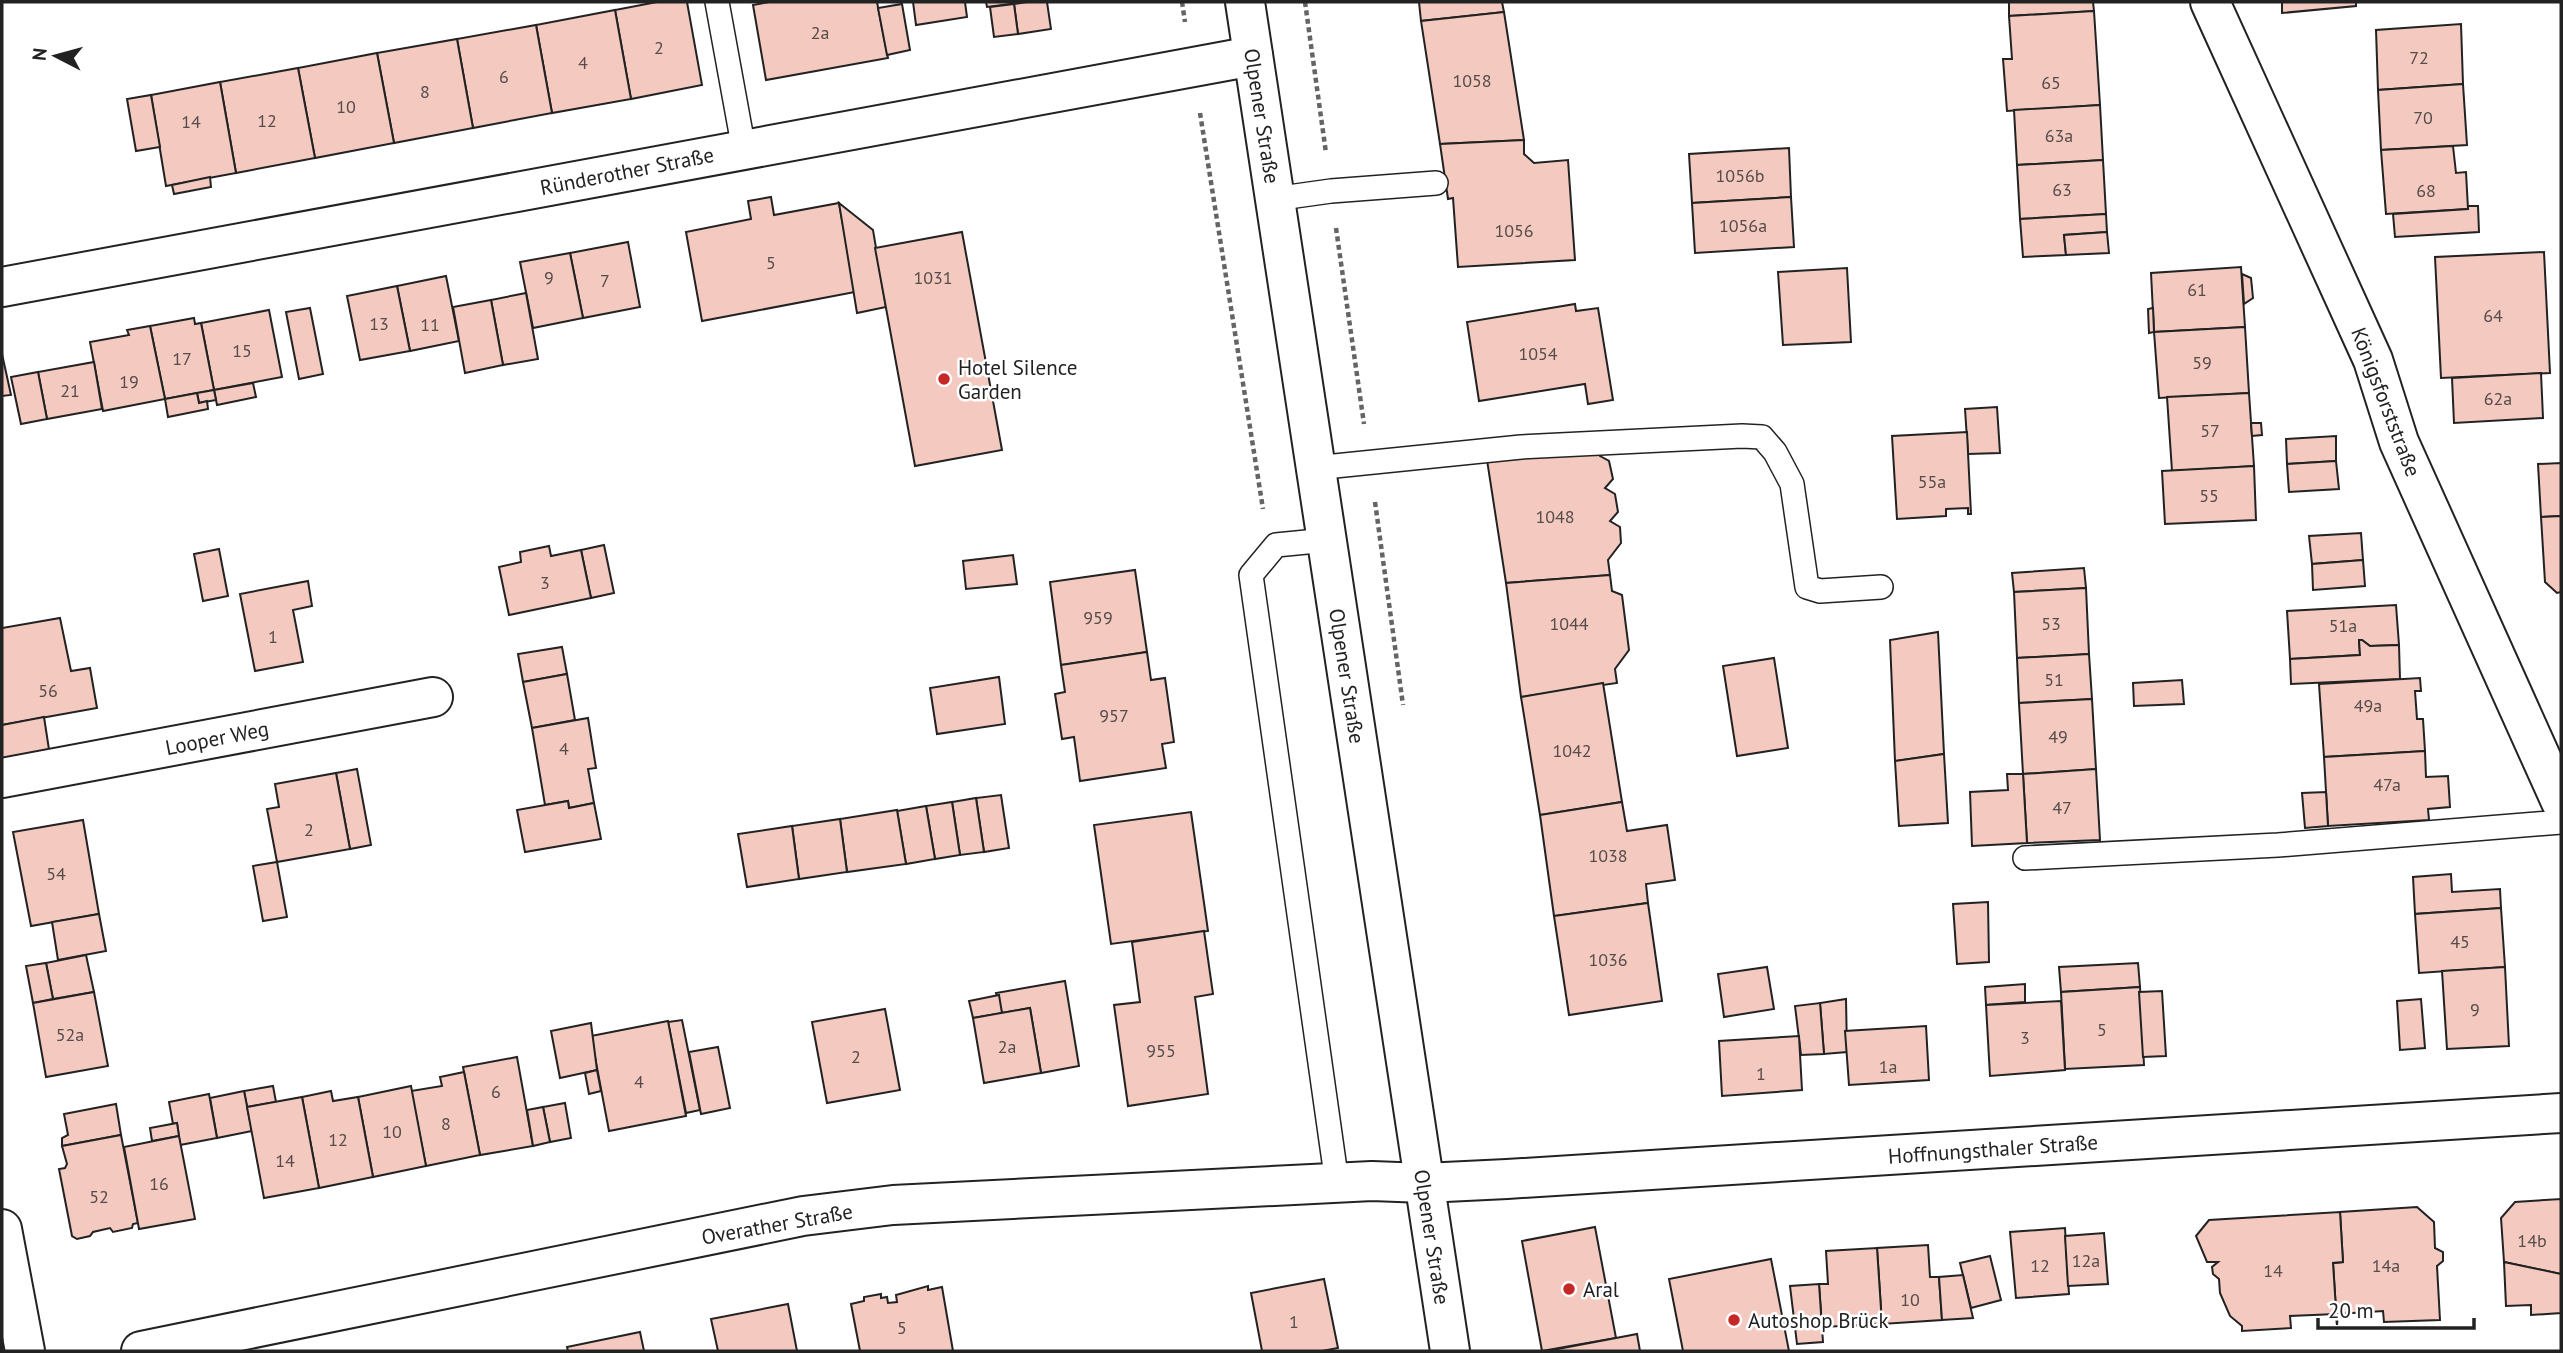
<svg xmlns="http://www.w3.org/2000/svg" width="2563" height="1353" viewBox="0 0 2563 1353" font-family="'PT Sans',sans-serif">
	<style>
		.building { fill: #f3c9c0; stroke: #222; stroke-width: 2 }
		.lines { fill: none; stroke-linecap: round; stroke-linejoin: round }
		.lane-casing { stroke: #222; stroke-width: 26 }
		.street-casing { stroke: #222; stroke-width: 42 }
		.primary-casing { stroke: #222; stroke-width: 42 }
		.path { stroke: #646464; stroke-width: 4.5; stroke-dasharray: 5 3.5; stroke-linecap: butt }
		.lane { stroke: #fff; stroke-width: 23 }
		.street { stroke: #fff; stroke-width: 38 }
		.primary { stroke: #fff; stroke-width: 38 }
		.poi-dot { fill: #c62828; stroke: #fff; stroke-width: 2.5 }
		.labels { text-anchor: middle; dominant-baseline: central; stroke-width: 5; stroke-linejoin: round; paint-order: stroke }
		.number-label { font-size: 18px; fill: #564c4a }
		.street-label { font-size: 21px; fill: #222; stroke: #fff }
		.poi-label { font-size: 21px; fill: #222; stroke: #fff; text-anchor: start }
	</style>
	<rect width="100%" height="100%" fill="#fff"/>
	<g class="building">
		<path d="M657 2H687L702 85 631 99 615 10Z"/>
		<path d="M769 2H877L888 58 766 80 753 5Z"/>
		<path d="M913 2H965L967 17 916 25Z"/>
		<path d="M986 2H1027L987 7Z"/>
		<path d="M1027 2H1047L1051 29 1018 34 1014 4Z"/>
		<path d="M1419 2H1502L1504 12 1421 21Z"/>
		<path d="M2009 2H2093L2094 11 2009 16Z"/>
		<path d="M2282 2H2356V6L2282 13Z"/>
		<path d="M902 4 910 50 887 55 878 8Z"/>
		<path d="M1014 4 1018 34 994 37 990 7Z"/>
		<path d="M615 10 631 99 552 113 536 25Z"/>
		<path d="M2094 11 2100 105 2007 111 2003 59H2012L2009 16Z"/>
		<path d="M1504 12 1524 140 1440 144 1421 21Z"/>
		<path d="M2461 24 2463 84 2378 90 2376 30Z"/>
		<path d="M536 25 552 113 473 128 457 39Z"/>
		<path d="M457 39 473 128 394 143 377 53Z"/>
		<path d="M377 53 394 143 315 158 298 68Z"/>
		<path d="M298 68 315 158 236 173 220 82Z"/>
		<path d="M220 82 236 173 166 186 151 95Z"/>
		<path d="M2463 84 2467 145 2381 150 2378 90Z"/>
		<path d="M151 95 160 147 136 151 127 99Z"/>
		<path d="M2100 105 2103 160 2017 165 2014 110Z"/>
		<path d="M1524 140V154L1534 163 1568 160 1575 260 1458 267 1453 198 1448 199 1440 144Z"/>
		<path d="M2453 146 2456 173 2466 172 2468 209 2386 214 2381 150Z"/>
		<path d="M1789 148 1791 197 1692 203 1689 154Z"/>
		<path d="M2103 160 2106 214 2020 219 2017 165Z"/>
		<path d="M210 177 211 187 174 194 172 185Z"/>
		<path d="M771 197 774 215 839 203 855 292 702 321 686 232 751 219 748 201Z"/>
		<path d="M1791 197 1794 247 1695 253 1692 203Z"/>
		<path d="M839 203 873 230 886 307 857 313Z"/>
		<path d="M2468 206H2478L2479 232 2395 237 2393 214 2468 209Z"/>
		<path d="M2106 214 2107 232 2064 235 2066 255 2023 257 2020 219Z"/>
		<path d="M962 232 1002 450 915 466 875 248Z"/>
		<path d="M2107 232 2109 253 2066 255 2064 235Z"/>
		<path d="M628 242 640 307 583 318 570 253Z"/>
		<path d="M2544 252 2550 373 2441 378 2435 257Z"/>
		<path d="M570 253 583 318 533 328 520 262Z"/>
		<path d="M2241 267 2245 327 2154 332 2151 273Z"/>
		<path d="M1847 268 1851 342 1783 345 1778 272Z"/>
		<path d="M2242 274 2251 278 2253 298 2244 304Z"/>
		<path d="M446 276 459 341 410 351 397 286Z"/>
		<path d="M397 286 410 351 360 360 347 296Z"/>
		<path d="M526 293 538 359 503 365 491 300Z"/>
		<path d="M491 300 503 365 465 373 453 307Z"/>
		<path d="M1575 304 1576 311 1598 308 1613 400 1588 404 1585 384 1479 401 1467 322Z"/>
		<path d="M310 308 323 374 299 379 286 312Z"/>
		<path d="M2153 308 2154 332 2149 333 2148 309Z"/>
		<path d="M269 310 282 377 214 390 201 323Z"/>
		<path d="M194 318 195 324 201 323 214 390 165 399 150 326Z"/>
		<path d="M150 326 165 399 103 411 90 342 129 335 127 330Z"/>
		<path d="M2245 327 2249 393 2159 398 2154 332Z"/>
		<path d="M2 354 11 395 2 396Z"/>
		<path d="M94 362 102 409 47 419 38 372Z"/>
		<path d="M38 372 47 419 21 424 11 377Z"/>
		<path d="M2541 373 2543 418 2454 423 2452 378Z"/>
		<path d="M253 383 256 397 217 405 214 390Z"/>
		<path d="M214 390 216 400 199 403 197 393Z"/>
		<path d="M197 393 199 403 207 401 208 409 168 417 165 399Z"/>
		<path d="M2249 393 2254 466 2172 471 2167 397Z"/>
		<path d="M1997 407 2000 453 1968 454 1965 409Z"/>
		<path d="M2251 423H2261L2262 435 2252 436Z"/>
		<path d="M1967 432 1971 514H1968V508L1946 509V516L1897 519 1892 436Z"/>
		<path d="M2336 436V461L2287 464 2286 439Z"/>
		<path d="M1600 452V456L1609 461 1613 479 1605 488 1615 494 1618 512 1610 521 1620 527 1621 543 1608 560 1610 575 1506 583 1487 460Z"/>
		<path d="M2336 461 2339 489 2289 492 2287 464Z"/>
		<path d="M2561 463V516L2541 517 2538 464Z"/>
		<path d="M2254 466 2256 520 2165 524 2162 471Z"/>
		<path d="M2561 516V592L2557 593 2545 582 2541 517Z"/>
		<path d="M2361 533 2363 560 2312 564 2309 536Z"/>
		<path d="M604 545 614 593 591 598 581 550Z"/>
		<path d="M549 546 551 556 581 550 591 598 509 615 499 567 521 562 520 552Z"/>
		<path d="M219 549 228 596 203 601 194 554Z"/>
		<path d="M1013 555 1017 584 966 589 963 561Z"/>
		<path d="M2363 560 2365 586 2313 590 2312 564Z"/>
		<path d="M2084 568 2086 588 2014 592 2012 573Z"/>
		<path d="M1135 570 1147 652 1061 665 1050 582Z"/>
		<path d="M1610 575 1612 591 1622 595 1629 650 1615 669 1617 683 1521 697 1506 583Z"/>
		<path d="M308 581 312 606 293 610 303 662 255 671 240 594Z"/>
		<path d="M2086 588 2089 654 2017 658 2014 592Z"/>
		<path d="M2396 605 2399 645 2370 646 2362 640H2359L2360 655 2290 659 2287 611Z"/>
		<path d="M60 618 71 671 90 668 97 708 2 725V628Z"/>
		<path d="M1938 632 1944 754 1895 761 1890 640Z"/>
		<path d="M2359 640H2362L2370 646 2399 645 2400 679 2291 684 2290 659 2360 655Z"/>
		<path d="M562 647 567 674 523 682 518 654Z"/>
		<path d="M1147 652 1151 680 1165 678 1174 742 1162 744 1166 768 1080 781 1074 737 1062 739 1055 694 1065 692 1061 665Z"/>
		<path d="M2089 654 2092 699 2019 703 2017 658Z"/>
		<path d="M1774 658 1788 748 1737 756 1723 666Z"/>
		<path d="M567 674 575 720 532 728 523 682Z"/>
		<path d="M999 677 1005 724 937 734 930 688Z"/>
		<path d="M2420 678 2421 691H2415L2417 719H2423L2425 751 2324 757 2319 684Z"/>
		<path d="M2182 680 2184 704 2134 706 2133 683Z"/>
		<path d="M1603 683 1622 802 1540 815 1521 697Z"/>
		<path d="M2092 699 2096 769 2023 774 2019 703Z"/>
		<path d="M44 717 50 756 2 764V725Z"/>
		<path d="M588 718 596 768 588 769 594 803 569 808 568 801 545 805 532 728Z"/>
		<path d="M2425 751 2426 777 2448 776 2450 807 2428 809 2429 820 2328 826 2324 757Z"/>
		<path d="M1944 754 1948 823 1899 826 1895 761Z"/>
		<path d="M357 769 371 845 350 849 336 773Z"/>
		<path d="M2096 769 2100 840 2027 843 2023 774Z"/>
		<path d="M336 773 350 849 277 862 267 809 279 807 275 784Z"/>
		<path d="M2007 774H2023L2027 843 1972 846 1970 792 2008 790Z"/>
		<path d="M2326 792 2328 826 2305 828 2302 793Z"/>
		<path d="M1001 795 1009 848 984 852 976 798Z"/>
		<path d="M976 798 984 852 960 855 952 802Z"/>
		<path d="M568 801 569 808 594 803 601 839 525 852 517 810Z"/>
		<path d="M952 802 960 855 935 859 926 806Z"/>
		<path d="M1622 802 1627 831 1667 825 1675 880 1646 884 1648 903 1554 916 1540 815Z"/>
		<path d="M926 806 935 859 906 864 897 811Z"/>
		<path d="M897 810 906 864 847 872 840 819Z"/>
		<path d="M1191 812 1208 931 1111 944 1094 825Z"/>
		<path d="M840 819 847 872 799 879 792 826Z"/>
		<path d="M83 820 99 914 31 926 13 832Z"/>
		<path d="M792 826 799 879 747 887 738 834Z"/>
		<path d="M277 862 287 917 263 921 253 866Z"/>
		<path d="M2451 874 2452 892 2500 889 2501 908 2415 914 2413 877Z"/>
		<path d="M1988 902 1989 962 1957 964 1953 904Z"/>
		<path d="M1648 903 1662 1001 1569 1015 1554 916Z"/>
		<path d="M2501 908 2505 967 2419 973 2415 914Z"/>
		<path d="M99 914 106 951 58 960 52 922Z"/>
		<path d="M1204 931 1213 994 1195 997 1208 1094 1128 1106 1114 1005 1140 1002 1132 942Z"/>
		<path d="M86 955 94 992 53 999 46 963Z"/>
		<path d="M46 963 53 999 33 1003 26 966Z"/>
		<path d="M2138 963 2140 987 2061 992 2059 967Z"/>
		<path d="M1767 967 1774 1009 1724 1017 1718 974Z"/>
		<path d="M2505 967 2509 1046 2447 1049 2442 971Z"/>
		<path d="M1065 981 1079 1066 1041 1073 1030 1008 1002 1013 996 993Z"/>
		<path d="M2025 984V1002L1986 1005 1985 987Z"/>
		<path d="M2140 987 2144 1065 2065 1069 2061 992Z"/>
		<path d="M2162 991 2166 1056 2143 1057 2139 992Z"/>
		<path d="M94 992 108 1066 46 1077 33 1003Z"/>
		<path d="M999 995 1002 1013 973 1018 969 1001Z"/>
		<path d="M1846 999 1847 1052 1824 1054 1820 1003Z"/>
		<path d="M2421 999 2425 1048 2400 1050 2397 1001Z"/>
		<path d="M2061 1001 2065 1070 1990 1076 1986 1005Z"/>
		<path d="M1820 1003 1824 1054 1801 1055 1795 1006Z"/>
		<path d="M1030 1008 1041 1073 984 1083 973 1018Z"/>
		<path d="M885 1009 900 1090 827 1103 812 1022Z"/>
		<path d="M682 1020 700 1110 686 1113 668 1022Z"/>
		<path d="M668 1021 686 1116 609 1131 591 1036Z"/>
		<path d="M591 1023 597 1070 560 1078 551 1031Z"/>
		<path d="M1926 1026 1929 1080 1849 1085 1845 1031Z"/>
		<path d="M1799 1036 1802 1090 1722 1096 1719 1041Z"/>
		<path d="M718 1047 730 1108 701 1114 689 1052Z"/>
		<path d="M517 1057 533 1146 480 1155 463 1067Z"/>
		<path d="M597 1070 601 1091 589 1094 585 1073Z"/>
		<path d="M464 1072 480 1155 426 1166 411 1091 442 1086 440 1077Z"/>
		<path d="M273 1086 276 1102 247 1107 244 1091Z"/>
		<path d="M411 1086 426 1166 373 1177 358 1097Z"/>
		<path d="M244 1091 252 1131 217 1138 210 1098Z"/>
		<path d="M331 1091 333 1101 358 1097 373 1177 319 1188 302 1097Z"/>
		<path d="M209 1094 217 1138 180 1145 177 1123 173 1124 169 1102Z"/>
		<path d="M302 1097 319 1188 264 1198 247 1107Z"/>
		<path d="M565 1103 571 1138 550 1142 543 1107Z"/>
		<path d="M116 1104 121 1135 62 1146V1138L68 1135 64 1114Z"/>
		<path d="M543 1107 550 1142 533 1146 527 1110Z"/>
		<path d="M177 1123 179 1136 152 1141 150 1128Z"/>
		<path d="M121 1135 138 1223 133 1224 132 1228 113 1232 110 1228 93 1232 90 1236 77 1239 72 1236 59 1169 65 1168 67 1164 62 1146Z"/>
		<path d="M179 1136 195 1219 139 1229 124 1147Z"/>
		<path d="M2561 1199V1274L2504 1262 2501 1218 2515 1202Z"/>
		<path d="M2417 1207 2434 1222 2435 1248 2443 1252V1261L2437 1266 2440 1320 2384 1322 2383 1311 2338 1314 2337 1325 2333 1263 2343 1262 2340 1212Z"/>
		<path d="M2340 1212 2343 1262 2333 1263 2337 1325 2336 1314 2290 1316 2291 1328 2242 1331V1326L2230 1316 2220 1293 2219 1279 2213 1274 2212 1267 2218 1262H2207L2196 1236 2209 1220Z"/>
		<path d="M1595 1227 1616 1338 1542 1351 1522 1241Z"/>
		<path d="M2065 1228 2069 1294 2016 1298 2010 1232Z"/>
		<path d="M2104 1233 2108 1284 2068 1286 2065 1236Z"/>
		<path d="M1928 1245 1930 1277H1939L1942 1320 1882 1324 1877 1248Z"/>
		<path d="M1877 1248 1882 1324 1822 1327 1819 1284H1828L1826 1251Z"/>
		<path d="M1990 1256 2001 1300 1971 1308 1960 1263Z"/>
		<path d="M1771 1259 1789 1351H1683L1669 1279Z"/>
		<path d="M2504 1262 2561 1274V1313L2531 1315V1305L2506 1306Z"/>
		<path d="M1963 1275 1973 1318 1942 1320 1939 1277Z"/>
		<path d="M1324 1279 1338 1348 1322 1351H1262L1251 1293Z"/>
		<path d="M1819 1284 1823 1342 1797 1344 1790 1286Z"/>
		<path d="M928 1286V1290L942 1287 953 1351H860L851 1304 864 1301V1297L881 1294V1298L887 1297 888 1303 897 1302 896 1295Z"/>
		<path d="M788 1304 797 1351H718L711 1319Z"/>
		<path d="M640 1332 644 1351H568L567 1347Z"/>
		<path d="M1637 1334 1640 1351H1547L1616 1338Z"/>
	</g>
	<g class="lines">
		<g class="lane-casing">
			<g id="lane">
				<path d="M717 2 744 150"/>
				<path d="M1274 199 1331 191 1436 183"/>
				<path d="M1315 468 1521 447 1742 436 1762 437 1775 452 1792 484 1807 587 1820 591 1881 587"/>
				<path d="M1327 540 1276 545 1251 575 1337 1183"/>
				<path d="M2025 858 2278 845 2561 822"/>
			</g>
		</g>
		<g class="street-casing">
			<g id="street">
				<path d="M2210 2 2373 360 2399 442 2561 802"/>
				<path d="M2 287 1253 56"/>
				<path d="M2 778 433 697"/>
				<path d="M2 1229 25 1351"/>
				<path d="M141 1351 803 1216 893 1205 1372 1181 1424 1183 1507 1179 2561 1113"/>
			</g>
		</g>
		<g class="primary-casing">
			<path id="primary" d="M1245 2 1450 1351"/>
		</g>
		<g class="path">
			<path d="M1182 2 1185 22"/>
			<path d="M1305 2 1326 153"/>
			<path d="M1200 113 1263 509"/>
			<path d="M1336 228 1364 424"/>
			<path d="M1375 502 1403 705"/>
		</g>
		<use href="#lane" class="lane"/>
		<use href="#street" class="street"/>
		<use href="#primary" class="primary"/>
	</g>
	<g class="poi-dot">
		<circle cx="944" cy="379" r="7"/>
		<circle cx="1569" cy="1289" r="7"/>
		<circle cx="1734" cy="1320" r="7"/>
	</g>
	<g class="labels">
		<g class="number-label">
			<text x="820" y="32">2a</text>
			<text x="659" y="47">2</text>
			<text x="2419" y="57">72</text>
			<text x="583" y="62">4</text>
			<text x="504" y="76">6</text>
			<text x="1472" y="80">1058</text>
			<text x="2051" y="82">65</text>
			<text x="425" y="91">8</text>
			<text x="346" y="106">10</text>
			<text x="2423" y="117">70</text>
			<text x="267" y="120">12</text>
			<text x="191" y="121">14</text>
			<text x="2059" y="135">63a</text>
			<text x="1740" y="175">1056b</text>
			<text x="2062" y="189">63</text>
			<text x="2426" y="190">68</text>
			<text x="1743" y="225">1056a</text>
			<text x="1514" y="230">1056</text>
			<text x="771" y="262">5</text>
			<text x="549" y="277">9</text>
			<text x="933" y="277">1031</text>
			<text x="605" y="280">7</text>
			<text x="2197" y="289">61</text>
			<text x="2493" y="315">64</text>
			<text x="379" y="323">13</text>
			<text x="430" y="324">11</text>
			<text x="242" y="350">15</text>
			<text x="1538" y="353">1054</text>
			<text x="182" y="358">17</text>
			<text x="2202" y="362">59</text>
			<text x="129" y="381">19</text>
			<text x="70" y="390">21</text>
			<text x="2498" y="398">62a</text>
			<text x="2210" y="430">57</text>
			<text x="1932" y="481">55a</text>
			<text x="2209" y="495">55</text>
			<text x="1555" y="516">1048</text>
			<text x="545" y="582">3</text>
			<text x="1098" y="617">959</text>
			<text x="1569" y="623">1044</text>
			<text x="2051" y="623">53</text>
			<text x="2343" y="625">51a</text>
			<text x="273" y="636">1</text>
			<text x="2054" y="679">51</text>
			<text x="48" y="690">56</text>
			<text x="2368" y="705">49a</text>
			<text x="1114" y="715">957</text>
			<text x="2058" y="736">49</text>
			<text x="564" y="748">4</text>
			<text x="1572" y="750">1042</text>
			<text x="2387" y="784">47a</text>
			<text x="2062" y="807">47</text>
			<text x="309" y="829">2</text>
			<text x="1608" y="855">1038</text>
			<text x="56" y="873">54</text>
			<text x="2460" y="941">45</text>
			<text x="1608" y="959">1036</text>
			<text x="2475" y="1009">9</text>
			<text x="2102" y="1029">5</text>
			<text x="70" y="1034">52a</text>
			<text x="2025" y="1037">3</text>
			<text x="1007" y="1046">2a</text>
			<text x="1161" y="1050">955</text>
			<text x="856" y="1056">2</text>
			<text x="1888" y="1066">1a</text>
			<text x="1761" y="1073">1</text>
			<text x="639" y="1081">4</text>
			<text x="496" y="1091">6</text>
			<text x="446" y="1123">8</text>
			<text x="392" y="1131">10</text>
			<text x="338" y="1139">12</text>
			<text x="285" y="1160">14</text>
			<text x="159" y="1183">16</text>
			<text x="99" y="1196">52</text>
			<text x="2532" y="1240">14b</text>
			<text x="2086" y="1260">12a</text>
			<text x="2040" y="1265">12</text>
			<text x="2386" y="1265">14a</text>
			<text x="2273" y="1270">14</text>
			<text x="1910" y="1299">10</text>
			<text x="1294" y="1321">1</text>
			<text x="902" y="1327">5</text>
		</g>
		<g class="street-label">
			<text transform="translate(1262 116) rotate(81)">Olpener Straße</text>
			<text transform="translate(627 171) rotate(-11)">Ründerother Straße</text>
			<text transform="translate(2386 402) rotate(69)">Königsforststraße</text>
			<text transform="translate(1347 676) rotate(81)">Olpener Straße</text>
			<text transform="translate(217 738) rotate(-11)">Looper Weg</text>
			<text transform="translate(1993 1149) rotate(-4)">Hoffnungsthaler Straße</text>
			<text transform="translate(777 1224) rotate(-10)">Overather Straße</text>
			<text transform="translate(1432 1237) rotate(81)">Olpener Straße</text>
		</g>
		<g class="poi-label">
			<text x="958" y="367">Hotel Silence<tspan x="958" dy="24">Garden</tspan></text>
			<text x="1583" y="1289">Aral</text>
			<text x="1748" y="1320">Autoshop Brück</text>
		</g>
	</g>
	<rect width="2563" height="1353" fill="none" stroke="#222222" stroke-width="7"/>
	<g transform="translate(56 56) rotate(276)" stroke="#ffffff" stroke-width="5" paint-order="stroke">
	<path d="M0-5L12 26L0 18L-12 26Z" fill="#222222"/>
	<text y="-10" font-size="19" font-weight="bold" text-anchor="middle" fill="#222222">N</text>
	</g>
	<path d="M2318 1318v10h156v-10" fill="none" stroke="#222222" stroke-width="3.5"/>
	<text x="2328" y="1318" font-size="21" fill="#222222" stroke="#ffffff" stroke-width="5" paint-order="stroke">20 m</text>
</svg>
